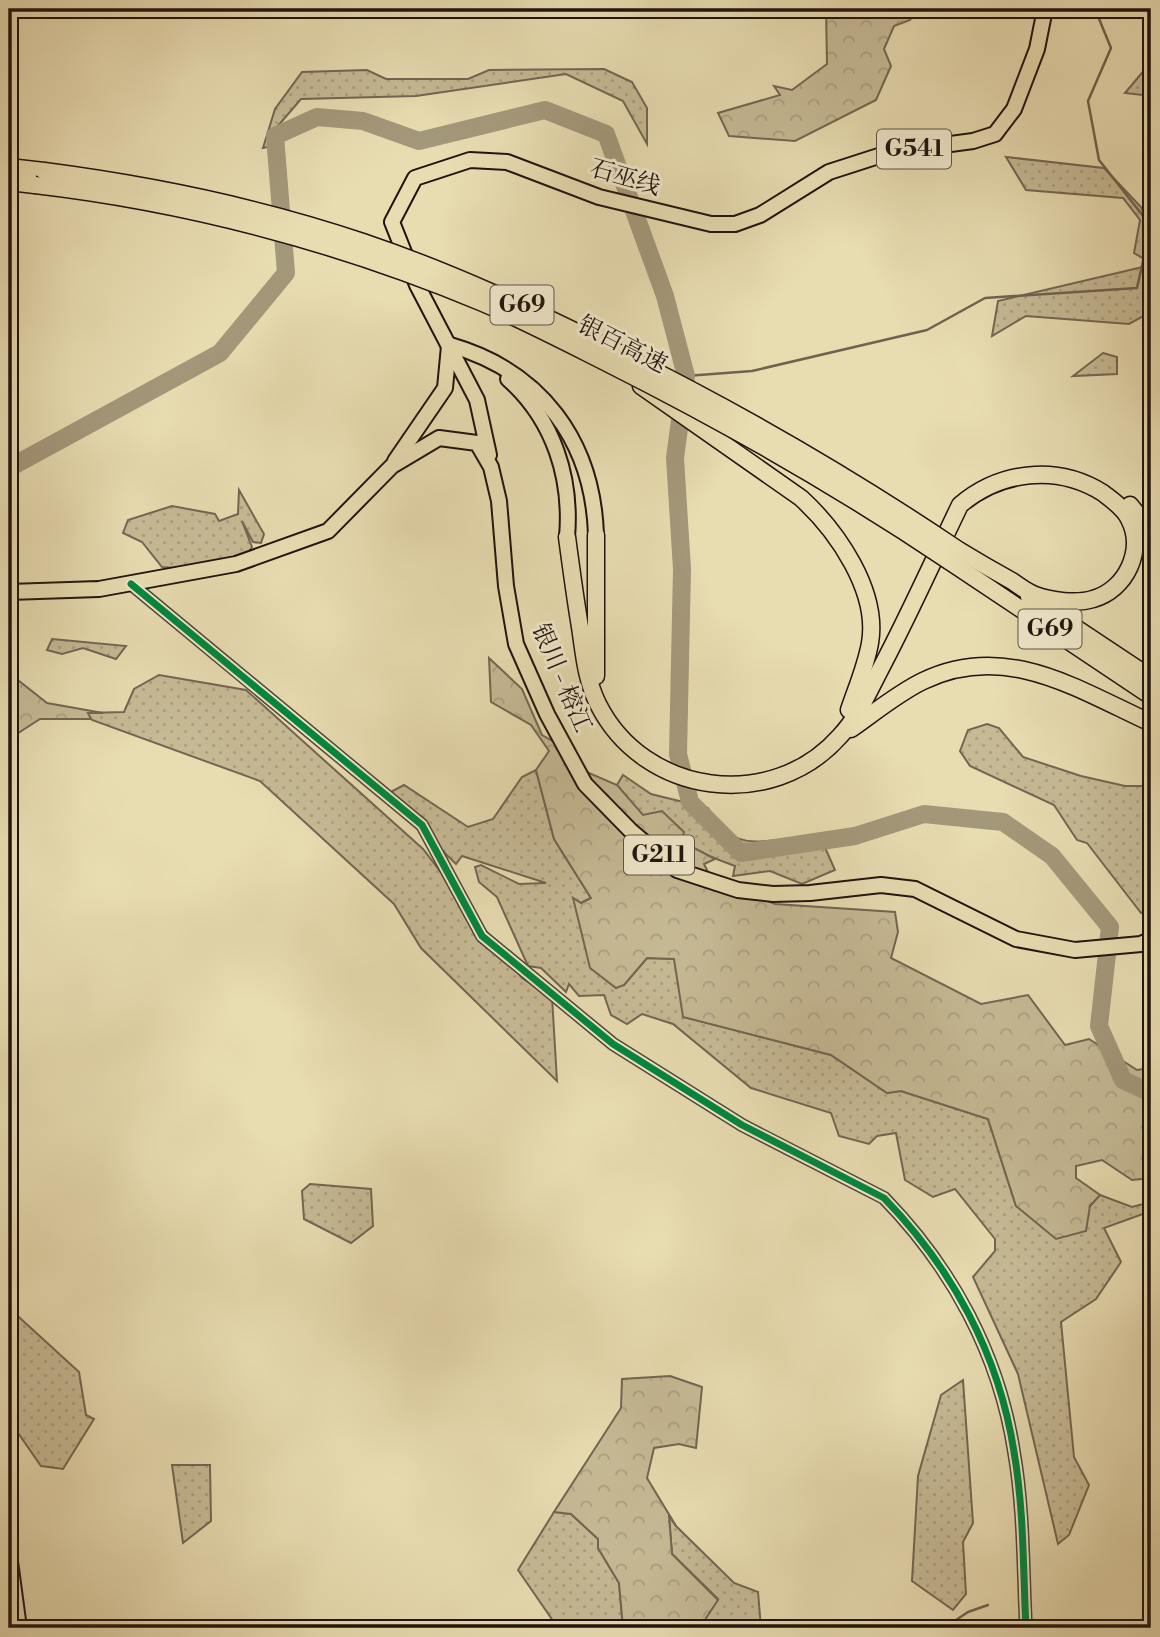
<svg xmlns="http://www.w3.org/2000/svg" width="1160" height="1637" viewBox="0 0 1160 1637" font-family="'Libre Bodoni','Noto Serif SC',serif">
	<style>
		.grass { fill: url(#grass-dots); stroke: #736652; stroke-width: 2 }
		.forest { fill: url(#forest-crowns); stroke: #736652; stroke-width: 2 }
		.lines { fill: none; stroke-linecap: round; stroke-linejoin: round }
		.stream { stroke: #6f634f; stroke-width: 2.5 }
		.river { stroke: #a4987a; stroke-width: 18 }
		.tertiary-casing { stroke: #524537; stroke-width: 14 }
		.trunk-casing { stroke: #20130e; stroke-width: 18 }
		.motorway-casing { stroke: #20130e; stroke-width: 19 }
		.tertiary { stroke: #f0e8cc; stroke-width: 10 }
		.trunk { stroke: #e8dcb1; stroke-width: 14 }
		.motorway { stroke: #e8dcb1; stroke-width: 16 }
		.motorway-bridge-casing { stroke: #20130e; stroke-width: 19; stroke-linecap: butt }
		.motorway-bridge { stroke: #e8dcb1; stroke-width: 16 }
		.cycleway-casing { stroke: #f0e8cc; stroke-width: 11 }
		.cycleway { stroke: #00873e; stroke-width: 7 }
		.labels { text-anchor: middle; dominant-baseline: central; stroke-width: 6; stroke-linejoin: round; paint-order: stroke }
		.shield { fill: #f0e8cc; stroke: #5e5347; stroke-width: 2 }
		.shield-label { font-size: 23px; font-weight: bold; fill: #20130e }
		.street-label { font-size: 24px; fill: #20130e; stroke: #f0e8cc }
	</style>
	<defs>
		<pattern id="grass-dots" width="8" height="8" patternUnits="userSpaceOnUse" patternTransform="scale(1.75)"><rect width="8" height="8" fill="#c6ba95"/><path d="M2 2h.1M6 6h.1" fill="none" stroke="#aa9f7f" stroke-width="1.8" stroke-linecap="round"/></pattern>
		<pattern id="forest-crowns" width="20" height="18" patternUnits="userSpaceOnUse" patternTransform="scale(1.75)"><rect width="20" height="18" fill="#c6ba95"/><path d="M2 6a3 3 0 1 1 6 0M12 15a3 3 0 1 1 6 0" fill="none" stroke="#aa9f7f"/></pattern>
	</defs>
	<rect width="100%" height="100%" fill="#e8dcb1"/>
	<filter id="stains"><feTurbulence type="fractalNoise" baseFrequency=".00286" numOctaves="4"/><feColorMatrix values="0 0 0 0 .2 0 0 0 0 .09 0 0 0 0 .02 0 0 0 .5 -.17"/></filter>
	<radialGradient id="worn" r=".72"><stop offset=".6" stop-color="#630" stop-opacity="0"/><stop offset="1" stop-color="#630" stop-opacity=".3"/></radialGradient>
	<g class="grass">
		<path d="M1151 62V96L1125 93Z"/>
		<path d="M604 69 632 82 647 108V144L623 101 566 74 416 96 301 99 277 127 273 146 263 148 275 109 302 72 367 70 386 79H468L489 70Z"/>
		<path d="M1006 157 1104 168 1141 207 1151 232V263L1134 253 1140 220 1123 198 1026 190Z"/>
		<path d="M1151 265V312L1129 324 1026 316 992 336 998 301Z"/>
		<path d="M1103 353 1117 357V374L1073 376Z"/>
		<path d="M239 490 264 534 261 543 253 542 242 521 252 547 246 555 176 568 162 567 142 542 123 533 128 520 172 506 215 514 219 521 238 514Z"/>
		<path d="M52 639 126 646 116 659 83 648 62 654 47 650Z"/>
		<path d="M159 675 246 690 423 849 522 978 552 997 557 1081 421 948 394 904 260 781 92 720 87 713 124 712 134 689Z"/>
		<path d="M987 724 999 728 1023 757 1081 776 1125 786H1151V907L1141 913 1087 843 1077 840 1054 805 970 766 960 751 968 730Z"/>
		<path d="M536 770 554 839 591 898 581 903 624 985 647 958 675 959 684 1017 831 1055 887 1093 901 1091 988 1119 1016 1206H1090L1100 1195 1132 1207 1151 1202V1211L1104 1228 1121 1262 1096 1299 1061 1322 1074 1457 1089 1485 1069 1535 1058 1544 1018 1374 973 1277 995 1251V1239L955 1189 933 1197 905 1180 896 1133 877 1136 869 1144 839 1136 831 1113 751 1088 673 1024 642 1014 627 1024 611 1015 604 995 579 996 569 984 566 992 541 968 528 966 497 897 479 882 475 867 481 865 519 884 546 883 462 856 456 864 385 795 404 785 468 827 493 819 522 777Z"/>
		<path d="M623 775 651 794 708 808C742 869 779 823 817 847L823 843 835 870 802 884 770 871 733 876 735 866C704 855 667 838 643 815 633 806 625 795 617 785Z"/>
		<path d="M310 1184 371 1189 373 1226 351 1243 304 1219 302 1191Z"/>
		<path d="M9 1308 79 1372 86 1415 94 1419 63 1469 41 1466 9 1420Z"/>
		<path d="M963 1380 973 1523 963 1542 966 1594 953 1610 912 1581 918 1476 941 1395Z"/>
		<path d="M172 1465H210L211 1521 183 1543Z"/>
		<path d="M649 1483 676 1526 734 1583 758 1592 761 1628H705L706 1618 718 1599 672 1554 669 1515Z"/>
		<path d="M554 1512 571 1514 598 1539V1548L619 1583 623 1628H558L518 1570Z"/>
	</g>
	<g class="forest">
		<path d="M826 9H918L910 20 894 26 884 49 891 66 876 100 795 141 729 136 718 113 780 95 774 86 792 90 827 64Z"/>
		<path d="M489 658 522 689 542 735 558 744 568 764 617 785 643 815 662 811 684 832 681 841 715 859 704 864 711 878 775 904 895 912 898 932 891 958 981 1004 1028 995 1065 1045 1089 1039 1137 1070 1151 1068V1178L1132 1180 1102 1160 1076 1166V1178L1100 1195 1090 1206 1086 1231 1056 1239 1016 1206 988 1119 901 1091 887 1093 831 1055 683 1017 674 959 647 958 624 985 616 988 590 968 573 898 581 903 591 898 554 839 536 770 549 751 531 725 491 702Z"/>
		<path d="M9 673 47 703 103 713H88L91 719H40L9 739Z"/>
		<path d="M670 1376 702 1387 696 1448 679 1444 654 1448 647 1478 676 1526 669 1516 672 1554 718 1600 706 1618 705 1628H623L619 1583 598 1548V1539L571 1514 554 1512 621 1408 622 1379Z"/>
	</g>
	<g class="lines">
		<g class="stream">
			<path d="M686 376 752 371 927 330 985 298 1137 288 1151 226 1099 160 1088 101 1111 48 1095 9"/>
			<path d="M944 1628 968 1612 988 1605"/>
		</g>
		<path class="river" d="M9 468 220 353 286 273 275 136 317 117 363 121 419 141 545 110 606 134 665 296 686 376 675 458 682 569 678 754 690 802 741 853 855 836 924 814 1003 822 1052 856 1110 927 1099 1026 1123 1080 1151 1093"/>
		<g class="tertiary-casing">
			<path id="tertiary" d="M131 584 422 825 482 936 613 1044 742 1125 884 1198C952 1268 999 1354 1014 1452 1024 1509 1023 1570 1026 1628"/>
		</g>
		<g class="trunk-casing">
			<g id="trunk">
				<path d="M450 345C541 371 593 441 596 535"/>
				<path d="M508 379C554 420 572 478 567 537"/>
				<path d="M489 455 477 400 417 285 392 222 415 178 470 160 507 162 599 197 711 224H735L760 215 829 172 891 152 973 141 995 134 1014 109 1037 49 1045 9"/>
				<path d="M395 461 445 388 449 346"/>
				<path d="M9 592 99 589 236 564 328 531 392 466 439 438 477 443 491 467 499 501 506 586 516 644 547 714 585 784 630 830 677 870 738 890 773 894 810 893 881 885 915 889 1016 939 1075 950 1141 944 1151 939"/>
				<path d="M9 1554 19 1628"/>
			</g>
		</g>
		<g class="motorway-casing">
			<g id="motorway">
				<path d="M9 167 44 171"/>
				<path d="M9 182 35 185"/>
				<path d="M641 386 801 498C837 531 879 591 870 643 866 666 856 689 849 710"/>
				<path d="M1130 505 1142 520 1151 537"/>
				<path d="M596 535V676"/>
				<path d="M567 537C571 567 575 597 580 627 584 654 586 680 598 704 644 796 772 813 840 736 858 717 869 691 881 668 909 615 934 559 960 505 1000 471 1057 464 1103 493 1112 500 1124 508 1129 519 1145 550 1126 590 1093 599 1077 604 1051 601 1035 595 1027 592 1019 586 1012 581 994 571 975 560 957 549"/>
				<path d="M949 561 1151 696"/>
				<path d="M1029 597 1151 678"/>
				<path d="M851 729C874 713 898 693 923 681 1005 641 1077 689 1151 723"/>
			</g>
		</g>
		<use href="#tertiary" class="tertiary"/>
		<use href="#trunk" class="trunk"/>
		<use href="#motorway" class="motorway"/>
		<g class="motorway-bridge-casing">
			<g id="motorway-bridge">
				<path d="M44 171C152 185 259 207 363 242 452 272 535 311 619 353 736 411 849 476 957 549"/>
				<path d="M35 185C190 203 339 243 483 303 527 322 569 344 611 365 728 424 840 488 949 561"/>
			</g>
		</g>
		<use href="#motorway-bridge" class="motorway-bridge"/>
		<g class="cycleway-casing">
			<path id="cycleway" d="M131 584 422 825 482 936 613 1044 742 1125 884 1198C952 1268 999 1354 1014 1452 1024 1509 1023 1570 1026 1628"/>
		</g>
		<use href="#cycleway" class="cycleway"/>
	</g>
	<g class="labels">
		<g class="shield">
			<rect x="877" y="129.5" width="74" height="39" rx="5"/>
			<rect x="490.5" y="285.5" width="63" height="39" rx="5"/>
			<rect x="1018.5" y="609.5" width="63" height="39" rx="5"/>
			<rect x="624" y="835.5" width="70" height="39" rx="5"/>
		</g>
		<g class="shield-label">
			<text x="914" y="149">G541</text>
			<text x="522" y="305">G69</text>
			<text x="1050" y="629">G69</text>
			<text x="659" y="855">G211</text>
		</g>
		<g class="street-label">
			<text transform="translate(625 178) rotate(16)">石巫线</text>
			<text transform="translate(622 345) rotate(27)">银百高速</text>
			<text transform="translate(561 678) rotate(67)">银川 - 榕江</text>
		</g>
	</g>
	<rect width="1160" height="1637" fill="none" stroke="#e8dcb1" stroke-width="35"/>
	<rect x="10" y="10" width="1139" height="1616" fill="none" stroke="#20130e" stroke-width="3.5"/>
	<rect x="18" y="18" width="1125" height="1602" fill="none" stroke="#20130e" stroke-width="2"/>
	<rect width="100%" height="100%" filter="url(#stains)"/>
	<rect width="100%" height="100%" fill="url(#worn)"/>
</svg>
